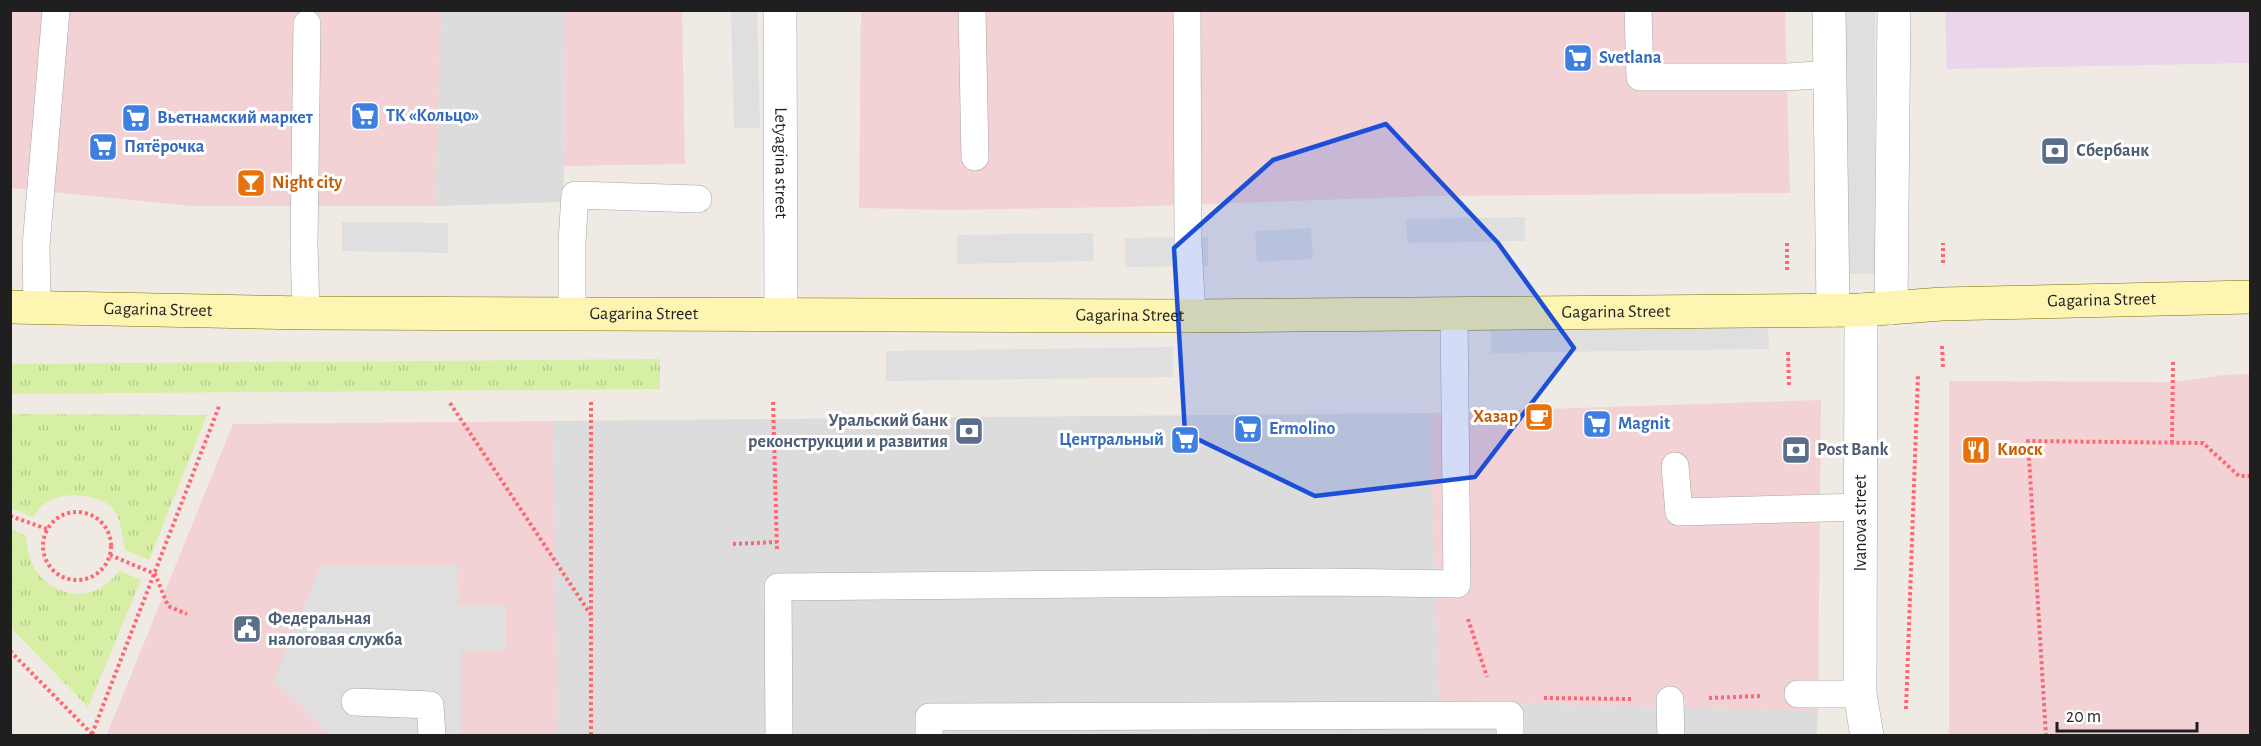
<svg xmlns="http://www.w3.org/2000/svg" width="2261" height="746" viewBox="0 0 2261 746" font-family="'Alegreya Sans',sans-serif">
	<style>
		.residential { fill: #dddcdc }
		.commercial { fill: #f3d2d6 }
		.industrial { fill: #ead5ea }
		.grass { fill: url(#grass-tufts) }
		.parking { fill: #dfdfdf }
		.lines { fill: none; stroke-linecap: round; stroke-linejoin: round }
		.service-casing { stroke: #a6a6a6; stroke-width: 28 }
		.minor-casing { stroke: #a6a6a6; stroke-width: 34 }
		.secondary-casing { stroke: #7b7300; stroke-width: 34 }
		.path { stroke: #ff6672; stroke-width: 4; stroke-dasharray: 3 3; stroke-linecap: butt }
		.service { stroke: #fff; stroke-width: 27 }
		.minor { stroke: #fff; stroke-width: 33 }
		.secondary { stroke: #fff5b3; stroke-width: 33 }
		.marked { fill: #1d4ed8; fill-opacity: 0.2; stroke: #1d4ed8; stroke-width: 4.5; stroke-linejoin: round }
		.labels { text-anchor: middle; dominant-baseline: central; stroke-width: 6; stroke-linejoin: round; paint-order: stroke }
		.shop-label { font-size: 18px; font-weight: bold; fill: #366cbe; stroke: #fff; text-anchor: start }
		.service-label { font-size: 18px; font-weight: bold; fill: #4e5e75; stroke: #fff; text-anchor: start }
		.street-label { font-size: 18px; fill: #1f1f1f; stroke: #fff }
		.food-label { font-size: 18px; font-weight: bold; fill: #c56008; stroke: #fff; text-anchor: start }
	</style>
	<defs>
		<pattern id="grass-tufts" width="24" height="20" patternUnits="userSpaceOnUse" patternTransform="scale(1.5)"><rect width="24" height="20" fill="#d7efa5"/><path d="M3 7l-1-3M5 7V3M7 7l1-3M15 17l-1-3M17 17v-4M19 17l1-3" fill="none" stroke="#b8cc8e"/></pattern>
	</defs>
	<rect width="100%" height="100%" fill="#f0eae4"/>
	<g class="residential">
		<path d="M441 11H563L564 202 435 206Z"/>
		<path d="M1430 413 1439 701 1818 711 1817 735H558L553 421Z"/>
	</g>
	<g class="commercial">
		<path d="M10 11H441L435 206H191L11 188Z"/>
		<path d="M563 11H682L685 164 564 166Z"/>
		<path d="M861 11H1785L1790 193 1431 196 1122 207 951 210 859 208Z"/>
		<path d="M2250 374V735H1949V381L2173 382 2224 375Z"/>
		<path d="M1821 400 1818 711 1439 701 1430 413Z"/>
		<path d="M553 421 558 735 109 736 107 734 233 424Z"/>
	</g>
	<path class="industrial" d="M1945 11H2250V63L1947 69Z"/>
	<g class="grass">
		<path d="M660 359V389L11 394V364Z"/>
		<path d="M10 414 207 415 149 560 125 550C122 536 122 520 113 509 99 493 62 491 46 503 41 506 37 512 33 517L11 508Z"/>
		<path d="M11 529 26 536C27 544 28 552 30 559 40 586 72 602 99 589 107 584 114 577 120 571L141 580 88 707 11 628Z"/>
	</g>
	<g class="parking">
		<path d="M731 11H757L760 128H734Z"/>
		<rect x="1845" y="11" width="30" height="263"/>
		<path d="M1525 217V241L1407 243 1406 219Z"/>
		<path d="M342 222 448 223V253L342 251Z"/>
		<path d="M1311 228 1313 259 1257 262 1255 231Z"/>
		<path d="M1093 233 1094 261 957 264V235Z"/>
		<path d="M1208 237V266L1125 267V238Z"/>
		<path d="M1768 324 1769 349 1491 353V329Z"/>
		<path d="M1173 347V377L886 381V351Z"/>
		<path d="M321 565H457L458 605H506V650L461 651V735H330L274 680Z"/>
	</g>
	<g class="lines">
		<g class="service-casing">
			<g id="service">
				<path d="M972 10 975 157"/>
				<path d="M1187 10 1188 243 1192 316"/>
				<path d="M1638 10 1640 77H1787L1830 74"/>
				<path d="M37 308 36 246 56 10"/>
				<path d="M306 313 304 245 307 24"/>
				<path d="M572 314V242L575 195 698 199"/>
				<path d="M1675 466 1679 512 1862 507"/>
				<path d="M1798 694H1860"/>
				<path d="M1670 700 1671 736"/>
				<path d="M355 702 430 705 432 736"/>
				<path d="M779 736 778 587 1324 582 1457 584 1454 313"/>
				<path d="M929 736V717L1510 715V736"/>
			</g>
		</g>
		<g class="minor-casing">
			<g id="minor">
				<path id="s1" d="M780 10 781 314"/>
				<path d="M1829 10 1833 310"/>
				<path d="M1891 308 1894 10"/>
				<path d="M1861 310 1860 694 1867 736"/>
			</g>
		</g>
		<g class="secondary-casing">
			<g id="secondary">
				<path id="s2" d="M10 307 306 313 1192 316 1861 310 1942 304 2250 297"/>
			</g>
		</g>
		<g class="path">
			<path d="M1787 243V270"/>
			<path d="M1943 263V243"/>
			<path d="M1942 346 1943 369"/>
			<path d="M1788 352 1789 387"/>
			<path d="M591 402V736"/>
			<path d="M773 402 777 550"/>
			<path d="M450 403 591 615"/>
			<path d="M2172 443 2173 361"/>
			<circle cx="77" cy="546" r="34"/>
			<path d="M10 516 47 529"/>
			<path d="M733 544 777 542"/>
			<path d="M110 555 155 574 168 606 187 614"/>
			<path d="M1468 619 1487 677"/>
			<path d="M10 651 92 734"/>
			<path d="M1544 698 1632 699"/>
			<path d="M1709 698 1761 696"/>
			<path d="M1906 709 1918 374"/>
			<path d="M92 734 220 404"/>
			<path d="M2046 736 2028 441 2203 443 2239 476H2250"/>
		</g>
		<use href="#service" class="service"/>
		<use href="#minor" class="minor"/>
		<use href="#secondary" class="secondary"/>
	</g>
	<path class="marked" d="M1386 124 1498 243 1574 348 1475 477 1315 496 1185 433 1174 248 1273 160Z"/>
	<defs>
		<g id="supermarket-square" transform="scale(1.5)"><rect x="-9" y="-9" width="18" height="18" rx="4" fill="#3f7fe0" stroke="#fff"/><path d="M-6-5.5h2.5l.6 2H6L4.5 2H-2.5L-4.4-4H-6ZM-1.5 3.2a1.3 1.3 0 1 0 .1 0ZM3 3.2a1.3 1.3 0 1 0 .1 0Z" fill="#fff"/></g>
		<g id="bank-square" transform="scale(1.5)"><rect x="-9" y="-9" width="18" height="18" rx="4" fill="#5c6f8a" stroke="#fff"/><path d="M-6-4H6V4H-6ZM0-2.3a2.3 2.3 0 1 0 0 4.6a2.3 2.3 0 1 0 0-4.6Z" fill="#fff"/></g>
		<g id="bar-square" transform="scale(1.5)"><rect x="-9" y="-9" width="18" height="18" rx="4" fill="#e8710a" stroke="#fff"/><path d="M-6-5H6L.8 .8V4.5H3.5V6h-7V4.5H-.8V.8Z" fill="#fff"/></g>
		<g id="cafe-square" transform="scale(1.5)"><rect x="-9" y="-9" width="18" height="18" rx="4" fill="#e8710a" stroke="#fff"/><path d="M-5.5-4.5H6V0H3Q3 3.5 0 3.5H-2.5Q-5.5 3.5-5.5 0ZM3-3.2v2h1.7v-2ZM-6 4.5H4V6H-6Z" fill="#fff"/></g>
		<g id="restaurant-square" transform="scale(1.5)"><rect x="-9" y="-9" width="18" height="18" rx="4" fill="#e8710a" stroke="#fff"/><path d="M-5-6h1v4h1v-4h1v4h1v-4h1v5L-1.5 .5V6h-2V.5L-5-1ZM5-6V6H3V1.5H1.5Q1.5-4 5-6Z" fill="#fff"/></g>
		<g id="civic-square" transform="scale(1.5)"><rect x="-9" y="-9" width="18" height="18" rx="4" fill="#5c6f8a" stroke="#fff"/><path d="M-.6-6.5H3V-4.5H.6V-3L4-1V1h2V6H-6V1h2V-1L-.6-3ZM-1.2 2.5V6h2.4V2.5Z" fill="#fff"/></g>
	</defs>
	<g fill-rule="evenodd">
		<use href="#supermarket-square" x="1578" y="58"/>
		<use href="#supermarket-square" x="365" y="116"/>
		<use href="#supermarket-square" x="136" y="118"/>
		<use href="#supermarket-square" x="103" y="147"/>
		<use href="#bank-square" x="2055" y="151"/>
		<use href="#bar-square" x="251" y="183"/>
		<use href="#cafe-square" x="1539" y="417"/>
		<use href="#supermarket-square" x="1597" y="424"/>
		<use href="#supermarket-square" x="1248" y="429"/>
		<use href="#bank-square" x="969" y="431"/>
		<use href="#supermarket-square" x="1185" y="440"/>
		<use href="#bank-square" x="1796" y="450"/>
		<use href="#restaurant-square" x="1976" y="450"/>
		<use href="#civic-square" x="247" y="629"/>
	</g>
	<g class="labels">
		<g class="shop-label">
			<text x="1599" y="58">Svetlana</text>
			<text x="386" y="116">ТК «Кольцо»</text>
			<text x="157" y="118">Вьетнамский маркет</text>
			<text x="124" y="147">Пятёрочка</text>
			<text x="1618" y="424">Magnit</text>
			<text x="1269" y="429">Ermolino</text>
			<text x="1164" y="440" text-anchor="end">Центральный</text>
		</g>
		<g class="service-label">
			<text x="2076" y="151">Сбербанк</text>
			<text x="948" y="421" text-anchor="end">Уральский банк<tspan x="948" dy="21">реконструкции и развития</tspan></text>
			<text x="1817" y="450">Post Bank</text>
			<text x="268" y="619">Федеральная<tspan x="268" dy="21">налоговая служба</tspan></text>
		</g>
		<g class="street-label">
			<text stroke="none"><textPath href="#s1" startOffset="153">Letyagina street</textPath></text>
			<text stroke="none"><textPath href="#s2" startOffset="2092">Gagarina Street</textPath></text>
			<text stroke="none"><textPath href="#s2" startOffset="148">Gagarina Street</textPath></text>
			<text stroke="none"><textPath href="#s2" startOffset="1606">Gagarina Street</textPath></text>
			<text stroke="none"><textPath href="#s2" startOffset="634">Gagarina Street</textPath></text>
			<text stroke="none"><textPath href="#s2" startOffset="1120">Gagarina Street</textPath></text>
			<text transform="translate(1861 523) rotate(-90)">Ivanova street</text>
		</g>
		<g class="food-label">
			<text x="272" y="183">Night city</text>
			<text x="1518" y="417" text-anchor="end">Хазар</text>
			<text x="1997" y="450">Киоск</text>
		</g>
	</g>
	<rect width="2261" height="746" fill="none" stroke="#1f1f1f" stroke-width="24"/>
	<path d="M2057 722v9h140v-9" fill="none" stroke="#1f1f1f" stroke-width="3"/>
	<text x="2066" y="722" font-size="18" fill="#1f1f1f" stroke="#ffffff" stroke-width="4.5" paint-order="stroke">20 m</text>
</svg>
